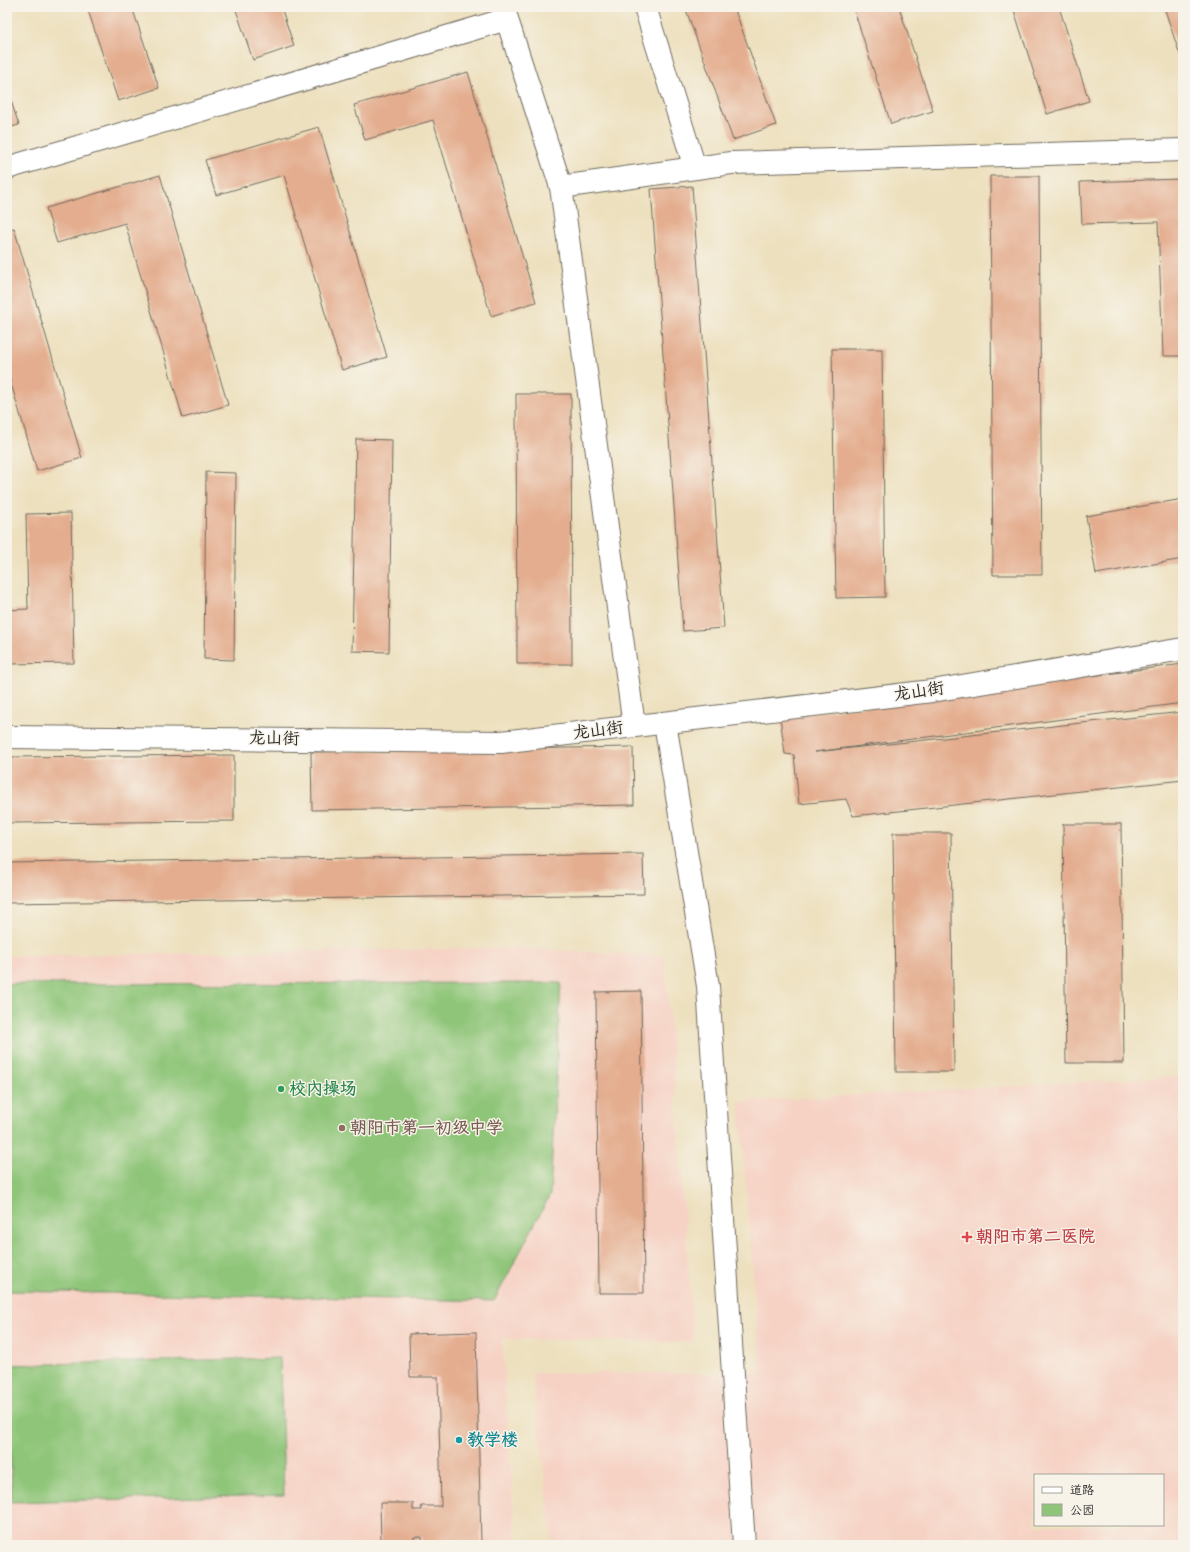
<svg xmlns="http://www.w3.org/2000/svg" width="1190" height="1552" viewBox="0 0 1190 1552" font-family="'Indie Flower','LXGW WenKai TC',sans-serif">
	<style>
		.built { fill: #f6d2c4; fill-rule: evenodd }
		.green { fill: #8ec578; stroke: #5c7852 }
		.building { fill: #e4ad8f }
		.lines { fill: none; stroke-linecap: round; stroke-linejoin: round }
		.street-casing { stroke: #6f6a5e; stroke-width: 24 }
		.secondary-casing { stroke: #6f6a5e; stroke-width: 24 }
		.street { stroke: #fff; stroke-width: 22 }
		.secondary { stroke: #fff; stroke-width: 22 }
		.leisure-dot { fill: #2e9e5b; stroke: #f7f3e8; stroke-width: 1.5 }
		.education-dot { fill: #8d6e63; stroke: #f7f3e8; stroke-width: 1.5 }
		.health-dot { fill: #e0444e; stroke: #f7f3e8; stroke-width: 1.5 }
		.culture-dot { fill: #0f9aa8; stroke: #f7f3e8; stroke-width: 1.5 }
		.labels { text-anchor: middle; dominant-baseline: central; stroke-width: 3; stroke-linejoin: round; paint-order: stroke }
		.street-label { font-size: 17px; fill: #2b2b2b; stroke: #f7f3e8 }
		.leisure-label { font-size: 17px; font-weight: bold; fill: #27864d; stroke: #f7f3e8; text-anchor: start }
		.education-label { font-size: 17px; font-weight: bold; fill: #785e54; stroke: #f7f3e8; text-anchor: start }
		.health-label { font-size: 17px; font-weight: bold; fill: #be3a42; stroke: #f7f3e8; text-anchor: start }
		.culture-label { font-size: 17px; font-weight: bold; fill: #0d838f; stroke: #f7f3e8; text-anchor: start }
	</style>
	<rect width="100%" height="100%" fill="#f7f3e8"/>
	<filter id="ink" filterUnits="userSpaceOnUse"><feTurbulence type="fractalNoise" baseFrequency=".025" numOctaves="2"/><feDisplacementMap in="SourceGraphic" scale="8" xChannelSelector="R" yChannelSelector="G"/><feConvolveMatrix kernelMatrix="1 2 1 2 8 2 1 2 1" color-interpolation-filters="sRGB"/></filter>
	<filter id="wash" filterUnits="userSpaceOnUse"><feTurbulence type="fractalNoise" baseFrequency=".012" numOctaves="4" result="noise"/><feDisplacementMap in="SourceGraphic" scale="16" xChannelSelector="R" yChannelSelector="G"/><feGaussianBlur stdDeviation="0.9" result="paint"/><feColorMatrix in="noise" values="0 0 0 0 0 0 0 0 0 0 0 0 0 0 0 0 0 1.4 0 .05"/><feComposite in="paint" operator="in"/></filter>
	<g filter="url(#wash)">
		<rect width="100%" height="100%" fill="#ede0be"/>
		<g class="built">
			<path d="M514 948 665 956 694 1342 502 1339 516 1545H7V956Z"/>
			<path d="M1183 1076V1545H553L532 1373H761L739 1102ZM1035 1475H1163V1525H1035Z"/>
		</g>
		<g class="green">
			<path d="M561 983 550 1195 494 1301 7 1291V984Z"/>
			<path d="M280 1358 284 1495 12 1502 8 1365Z"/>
		</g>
		<g id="blocks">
			<g class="building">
				<path d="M87 7H132L159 88 118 101Z"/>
				<path d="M235 7H281L294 46 253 60Z"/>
				<path d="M685 7H734L776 125 733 140Z"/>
				<path d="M853 7H899L933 111 891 124Z"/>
				<path d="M1013 7H1059L1089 101 1047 114Z"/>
				<path d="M1164 7H1183V64Z"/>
				<path d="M468 72 536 302 491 316 433 120 365 140 354 105Z"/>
				<path d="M7 89 19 125 7 128Z"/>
				<path d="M319 127 387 357 342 370 284 175 216 195 205 160Z"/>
				<path d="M160 175 228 405 183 418 125 223 57 243 46 208Z"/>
				<path d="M990 176H1039L1042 575H993Z"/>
				<path d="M1183 179V356H1163L1158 222 1082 224 1080 182Z"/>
				<path d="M692 186 724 628 683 631 651 189Z"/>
				<path d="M14 228 82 458 37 471 7 370V230Z"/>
				<path d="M832 349H882L885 597 836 598Z"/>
				<path d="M516 394H571L572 664H517Z"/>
				<path d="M356 439 392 440 389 652 352 651Z"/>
				<path d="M206 472 236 473 234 660 204 659Z"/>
				<path d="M1183 499V559L1096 574 1086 516Z"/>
				<path d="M71 513 74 663 7 664V610L28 609 26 514Z"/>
				<path d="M1183 664V703L815 752 1183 712V780L853 816 846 799 799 804 794 755 785 754 780 717Z"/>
				<path d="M633 747 634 805 312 810 311 752Z"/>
				<path d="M234 755V821L7 823V757Z"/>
				<path d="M1063 824H1121L1124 1063H1066Z"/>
				<path d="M893 833H951L954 1072H896Z"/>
				<path d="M643 854 644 894 7 903V863Z"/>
				<path d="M641 991 644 1293H599L596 992Z"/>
				<path d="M476 1332 481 1543 496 1542V1545H423L422 1537H414V1544L381 1545 380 1503H413V1510H422L421 1506H441L438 1377H410L409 1334Z"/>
			</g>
		</g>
	</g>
	<g filter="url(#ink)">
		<use href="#blocks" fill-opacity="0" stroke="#6f6a5e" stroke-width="1"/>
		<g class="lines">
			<g class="street-casing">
				<g id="street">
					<path d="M503 7 561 187 634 726"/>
					<path d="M645 7 695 168"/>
					<path d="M7 168 507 19"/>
					<path d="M561 187 731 163 1183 150"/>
					<path d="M665 723 708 986 744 1545"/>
				</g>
			</g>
			<g class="secondary-casing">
				<path id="secondary" d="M7 737 501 742 932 691 1183 649"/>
			</g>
			<use href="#street" class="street"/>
			<use href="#secondary" class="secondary"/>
		</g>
	</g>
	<circle class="leisure-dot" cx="281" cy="1089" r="4"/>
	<circle class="education-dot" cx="342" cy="1128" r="4"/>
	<path class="health-dot" d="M965 1231h4v4h4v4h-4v4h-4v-4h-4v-4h4z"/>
	<circle class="culture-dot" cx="459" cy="1440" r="4"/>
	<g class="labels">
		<g class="street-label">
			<text transform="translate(919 692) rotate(-8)">龙山街</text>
			<text transform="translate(598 731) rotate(-7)">龙山街</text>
			<text transform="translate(274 739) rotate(1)">龙山街</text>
		</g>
		<g class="leisure-label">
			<text x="289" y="1089">校内操场</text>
		</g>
		<g class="education-label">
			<text x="350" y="1128">朝阳市第一初级中学</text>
		</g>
		<g class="health-label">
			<text x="976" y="1237">朝阳市第二医院</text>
		</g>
		<g class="culture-label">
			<text x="467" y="1440">教学楼</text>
		</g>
	</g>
	<rect width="1190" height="1552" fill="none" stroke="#f7f3e8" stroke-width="24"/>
	<rect x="1034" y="1474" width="130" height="52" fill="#f7f3e8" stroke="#a5a39c"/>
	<rect x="1042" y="1487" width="20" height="6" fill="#ffffff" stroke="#a5a39c"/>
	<text x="1070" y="1494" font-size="12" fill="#2b2b2b">道路</text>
	<rect x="1042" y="1504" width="20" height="12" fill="#8ec578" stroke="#a5a39c"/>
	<text x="1070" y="1514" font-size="12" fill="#2b2b2b">公园</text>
</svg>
